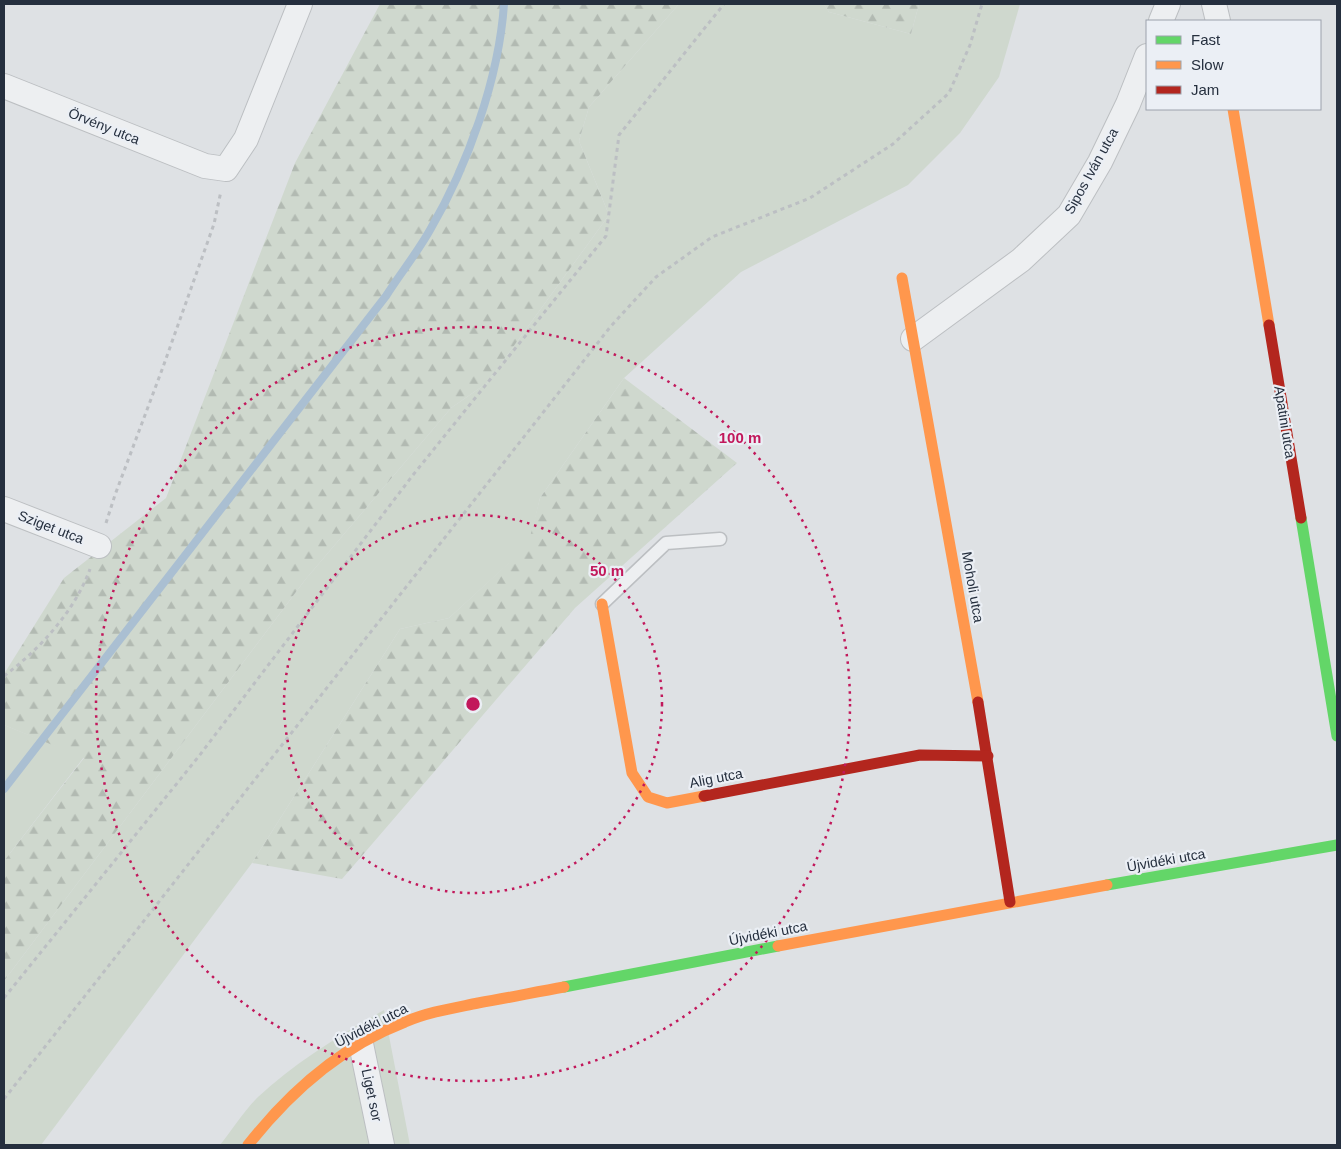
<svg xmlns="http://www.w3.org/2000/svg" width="1341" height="1149" viewBox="0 0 1341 1149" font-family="Arial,sans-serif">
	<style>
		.green { fill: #cfd8ce }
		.forest { fill: url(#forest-firs) }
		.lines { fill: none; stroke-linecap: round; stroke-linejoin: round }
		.stream { stroke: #aabfd2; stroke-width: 8 }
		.lane-casing { stroke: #bcbfc2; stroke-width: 15 }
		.street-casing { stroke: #bcbfc2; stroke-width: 26 }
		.path { stroke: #bcbfc3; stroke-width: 3; stroke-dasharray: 4 4; stroke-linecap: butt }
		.lane { stroke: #edeff1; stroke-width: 12 }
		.street { stroke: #edeff1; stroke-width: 24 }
		.fast { stroke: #63d668; stroke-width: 11 }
		.slow { stroke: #ff974d; stroke-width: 11 }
		.jam { stroke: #b3261e; stroke-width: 11 }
		.ring { fill: none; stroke: #c2185b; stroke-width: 2.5; stroke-dasharray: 2.5 5 }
		.labels { text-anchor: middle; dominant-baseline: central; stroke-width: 4.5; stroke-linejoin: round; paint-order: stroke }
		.street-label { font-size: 14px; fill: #252f3e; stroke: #ebeff5 }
		.centre { fill: #c2185b; stroke: #ebeff5; stroke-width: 2.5 }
		.ring-label { font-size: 15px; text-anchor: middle; font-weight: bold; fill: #c2185b; stroke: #ebeff5; stroke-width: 4.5; stroke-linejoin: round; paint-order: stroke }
	</style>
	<defs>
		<pattern id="forest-firs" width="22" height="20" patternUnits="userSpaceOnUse" patternTransform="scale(1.25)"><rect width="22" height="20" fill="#cfd8ce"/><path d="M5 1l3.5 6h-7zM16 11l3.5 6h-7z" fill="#b2bab2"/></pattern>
	</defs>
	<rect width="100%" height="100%" fill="#dee1e4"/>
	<g class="green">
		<path d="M679 4H824L829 12 911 34 919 4H1020L999 77 960 133 908 185 741 272 624 378 540 498 529 545 449 618 400 629 252 863 41 1145H4V981L305 580 451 408 487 383 609 215 579 141 589 107Z"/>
		<path d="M4 725 84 757 4 861Z"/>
		<path d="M384 1010 410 1145H220C232 1130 244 1111 258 1097 296 1062 340 1035 384 1010Z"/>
	</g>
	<g class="forest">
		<path d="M380 4H679L589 107 579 141 609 215 487 383 451 408 305 580 4 981V861L84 758 4 725V674L64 578 166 498 295 163Z"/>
		<path d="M824 4H919L911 34 829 12Z"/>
		<path d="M624 378 737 463 575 608 342 879 252 863 400 629 449 618 528 545 540 498Z"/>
	</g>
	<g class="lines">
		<path class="stream" d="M4 789 386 296C400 274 417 253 430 230 468 165 499 78 504 4"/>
		<g class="lane-casing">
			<path id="lane" d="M602 604 666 543 720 539"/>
		</g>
		<g class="street-casing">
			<g id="street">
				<path d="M1214 4 1218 21"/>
				<path d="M1161 21 1168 4"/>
				<path d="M4 86 205 166 226 169 246 139 300 4"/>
				<path d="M913 339 1021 260 1069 215 1100 162 1128 104 1147 56"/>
				<path d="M4 509 99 546"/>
				<path d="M361 1044 382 1145"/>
			</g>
		</g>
		<g class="path">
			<path d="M106 523 115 495 163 367 214 224 221 191"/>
			<path d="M4 676C39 650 75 611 90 569"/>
			<path d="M4 998 199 756 413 475 606 236 619 135 724 4"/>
			<path d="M4 1099 611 326 656 277 712 237 810 198 893 144 949 93 970 45 982 4"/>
		</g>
		<use href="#lane" class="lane"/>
		<use href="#street" class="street"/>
		<g class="fast">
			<path d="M1301 518 1337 736"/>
			<path d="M1107 885 1337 845"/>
			<path d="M564 987 778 946"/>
		</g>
		<g class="slow">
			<path d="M1233 109 1269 325"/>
			<path d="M902 278 978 702"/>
			<path d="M602 604 632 773 648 797 667 803 704 796"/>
			<path d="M778 946 1107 885"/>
			<path d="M248 1145C289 1093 342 1046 405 1022 428 1012 454 1008 478 1003 507 998 536 992 564 987"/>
		</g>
		<g class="jam">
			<path d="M1269 325 1301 518"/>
			<path d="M978 702 1010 902"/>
			<path d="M704 796 920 755 988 756"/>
		</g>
	</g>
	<g class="ring">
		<circle cx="473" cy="704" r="189"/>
		<circle cx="473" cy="704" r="377"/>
	</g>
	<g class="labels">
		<g class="street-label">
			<text transform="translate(104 126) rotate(22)">Örvény utca</text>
			<text transform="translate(1091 171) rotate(-61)">Sipos Iván utca</text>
			<text transform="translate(1285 422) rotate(81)">Apatini utca</text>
			<text transform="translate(51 527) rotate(21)">Sziget utca</text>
			<text transform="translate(973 587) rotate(80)">Moholi utca</text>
			<text transform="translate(716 778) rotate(-11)">Alig utca</text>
			<text transform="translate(1166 860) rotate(-10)">Újvidéki utca</text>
			<text transform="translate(768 933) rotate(-11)">Újvidéki utca</text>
			<text transform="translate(371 1025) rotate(-27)">Újvidéki utca</text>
			<text transform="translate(372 1095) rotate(78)">Liget sor</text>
		</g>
	</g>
	<circle cx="473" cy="704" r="8" class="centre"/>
	<g class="ring-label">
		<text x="740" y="443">100 m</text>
		<text x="607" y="576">50 m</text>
	</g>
	<rect width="1341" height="1149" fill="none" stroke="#252f3e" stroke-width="10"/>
	<rect x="1146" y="20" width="175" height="90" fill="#ebeff5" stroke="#9ca2ac"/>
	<rect x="1156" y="36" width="25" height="8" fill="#63d668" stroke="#9ca2ac"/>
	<text x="1191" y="45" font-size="15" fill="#252f3e">Fast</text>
	<rect x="1156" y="61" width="25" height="8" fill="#ff974d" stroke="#9ca2ac"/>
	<text x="1191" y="70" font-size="15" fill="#252f3e">Slow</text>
	<rect x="1156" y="86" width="25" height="8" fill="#b3261e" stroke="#9ca2ac"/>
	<text x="1191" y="95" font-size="15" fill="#252f3e">Jam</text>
</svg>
